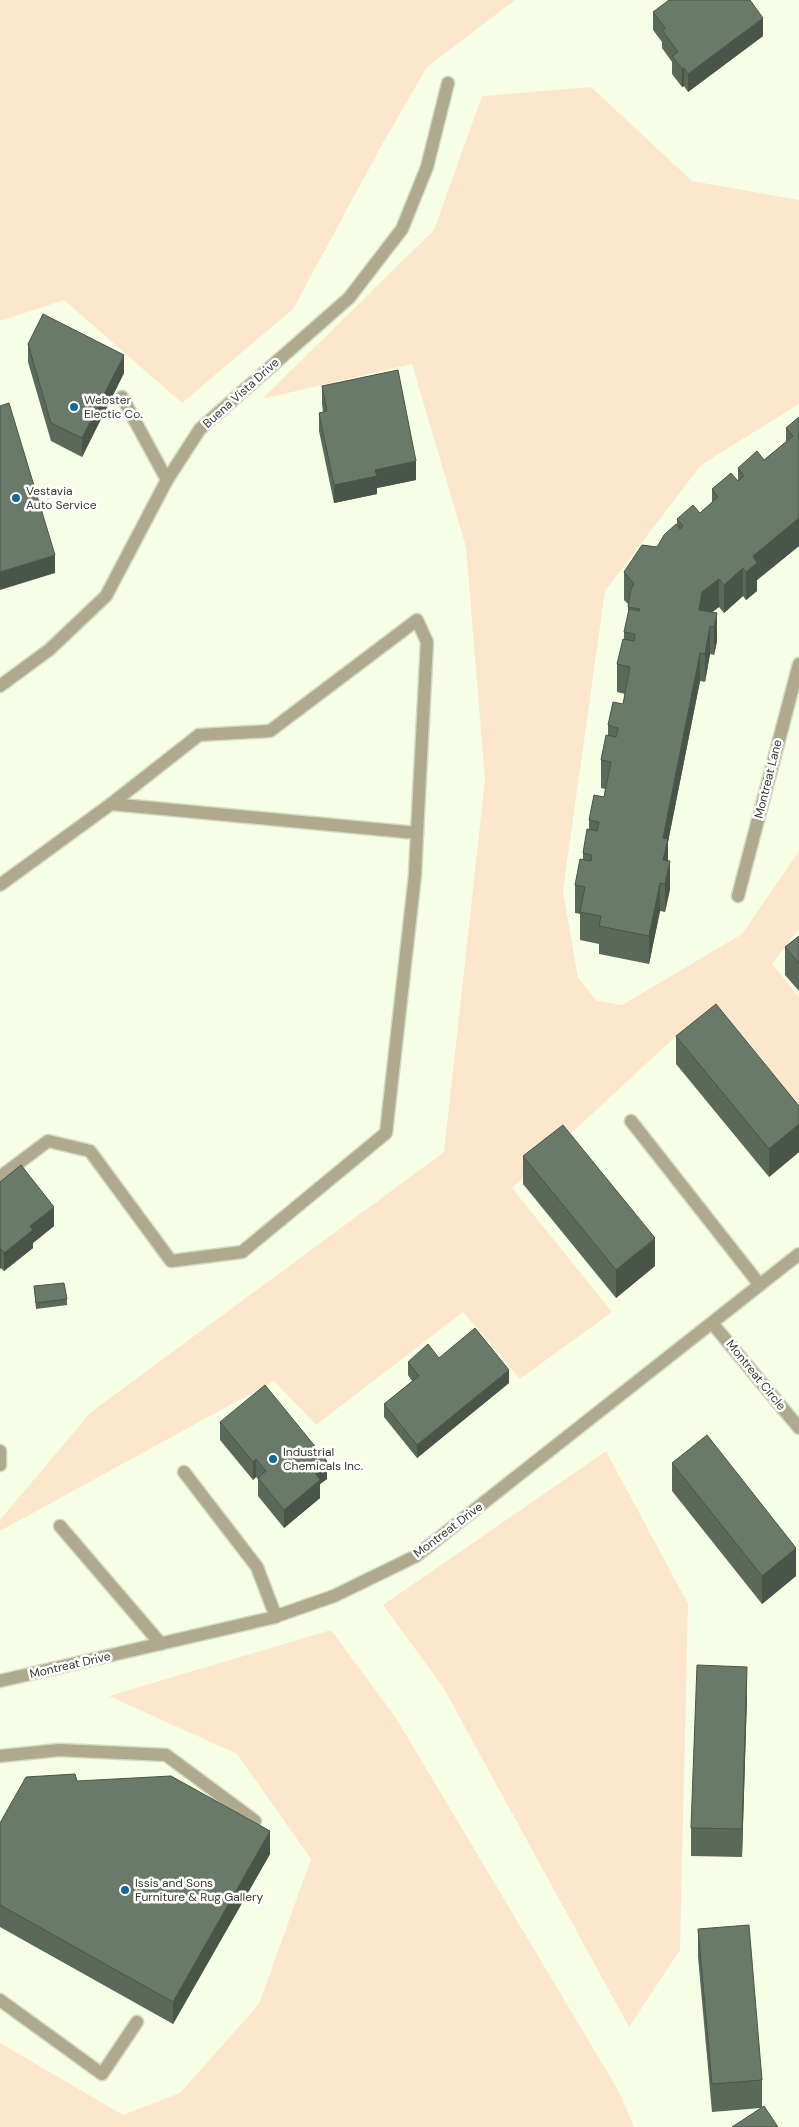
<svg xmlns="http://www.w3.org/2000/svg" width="799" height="2127" viewBox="0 0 799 2127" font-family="'DM Sans',sans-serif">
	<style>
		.green { fill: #fce7cc }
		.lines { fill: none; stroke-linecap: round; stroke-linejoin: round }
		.minor-casing { stroke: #d3dac4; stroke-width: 15 }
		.minor { stroke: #afaa8e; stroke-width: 12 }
		.wall { fill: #5a695a }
		.shaded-wall { fill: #4a554a }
		.building { fill: #697a69; stroke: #4a554a }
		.poi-dot { fill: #136999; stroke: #fff; stroke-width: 2 }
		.labels { text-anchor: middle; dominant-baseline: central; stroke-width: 5; stroke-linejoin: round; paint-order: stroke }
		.street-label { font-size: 12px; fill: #35382e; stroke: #fff }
		.poi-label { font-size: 12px; fill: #35382e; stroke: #fff; text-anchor: start }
	</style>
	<rect width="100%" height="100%" fill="#f6fee5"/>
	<g class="green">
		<path d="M0 0H515L427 67 384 141 293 309 182 403 64 300 0 321Z"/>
		<path d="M591 87 692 181 799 200V404L701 465 605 591 563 891 578 978 597 1001 622 1005 742 934 799 851V929L772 964 799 997V1119L716 1008 674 1038 512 1188 612 1312 520 1379 463 1312 316 1425 274 1381 0 1531V1520L91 1412 444 1152 485 780 466 547 412 364 262 399 434 230 482 96Z"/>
		<path d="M606 1451 688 1604 680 1950 629 2027 443 1687 383 1605Z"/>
		<path d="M331 1630 396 1718 618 2090 634 2127H0V2043L123 2115 180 2093 259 2004 311 1859 237 1754 109 1696Z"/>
	</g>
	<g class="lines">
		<g class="minor-casing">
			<g id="minor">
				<path d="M122 397 167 480"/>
				<path d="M0 686 49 650 106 596 167 480 200 429 349 298 402 229 427 167 448 83"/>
				<path d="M111 804 199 735 270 731 417 620 427 642 417 833"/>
				<path d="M0 885 111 804 417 833 415 875 386 1133 242 1252 171 1261 90 1151 48 1141 0 1177"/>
				<path d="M738 896 799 664"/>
				<path d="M631 1121 760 1285"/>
				<path d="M712 1323 799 1428"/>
				<path d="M0 1451V1465"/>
				<path d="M184 1472 257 1567 276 1617"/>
				<path d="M60 1526 161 1644"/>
				<path d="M0 1681 271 1618 334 1596 416 1556 799 1254"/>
				<path d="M0 1756 59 1750 166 1755 255 1821"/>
				<path d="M0 2000 102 2074 137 2022"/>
			</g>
		</g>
		<use href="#minor" class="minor"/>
	</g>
	<g class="wall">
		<path d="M653 12 763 36 688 92 684 86 682 87 672 74V62L662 48V42L653 30Z"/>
		<path d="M28 344 124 373 82 457 51 441 28 362Z"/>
		<path d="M322 386 416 480 377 488V494L334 503 319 431V413L323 412 322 404Z"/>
		<path d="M799 417V546L757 580V591L746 600 743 596 724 613 719 607 712 612 717 641 714 655 710 654 705 682 700 681 668 842V861L670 889 665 912 660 911 649 964 599 954V944L580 940V914L575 913V885L583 859V853L589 830V820L604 797 605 789 601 788V760L608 736V725L623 704 625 694 617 692V664L624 640V632L628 615V604L624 600V572L657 547 677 525V519L700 513 712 502V489L738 481V468L764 460 786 442V428Z"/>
		<path d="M799 936V991L785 975V947Z"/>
		<path d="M676 1036 799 1106V1152L769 1177 676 1064Z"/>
		<path d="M523 1156 655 1266 616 1298 523 1184Z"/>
		<path d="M0 1182 54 1226 33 1243V1248L4 1271 1 1268 0 1269Z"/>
		<path d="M34 1286 67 1299V1305L36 1309Z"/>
		<path d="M408 1362 509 1383 417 1458 384 1417V1404L412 1381 408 1375Z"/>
		<path d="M220 1422 327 1479 320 1484V1498L284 1528 258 1496V1479L256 1477 253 1480 220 1440Z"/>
		<path d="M672 1463 796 1576 762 1604 672 1491Z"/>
		<path d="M747 1695 742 1857 691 1856V1828Z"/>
		<path d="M77 1781 270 1854 173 2024 0 1927V1823Z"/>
		<path d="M698 1929 762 2080V2107L761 2108 712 2112 698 1957Z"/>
	</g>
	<g class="shaded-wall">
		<path d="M763 18V36L688 92V74Z"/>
		<path d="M684 68V86L682 87V69Z"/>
		<path d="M124 355V373L82 457V438Z"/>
		<path d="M416 461V480L377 488V494L334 503V485L375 470Z"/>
		<path d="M799 518V546L757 580V591L746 600V572L753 556Z"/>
		<path d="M55 555V573L0 590V572Z"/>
		<path d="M743 568V596L724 613V585Z"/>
		<path d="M719 579V607L702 620 699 610 702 592Z"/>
		<path d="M717 613V641L714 655V627Z"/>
		<path d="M710 626V654L705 682V654Z"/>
		<path d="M700 653V681L668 842V867L664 884 663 838Z"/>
		<path d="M670 861V889L665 912V884Z"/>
		<path d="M660 883V911L649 964V936Z"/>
		<path d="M799 1124V1152L769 1177V1149Z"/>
		<path d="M54 1207V1226L33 1243V1248L4 1271V1253L30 1226Z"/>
		<path d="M655 1238V1266L616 1298V1270Z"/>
		<path d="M1 1249V1268L0 1269V1250Z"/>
		<path d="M509 1370V1383L417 1458V1445Z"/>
		<path d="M256 1459V1477L253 1480V1462Z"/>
		<path d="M327 1461V1479L320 1484V1498L284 1528V1510L314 1471Z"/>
		<path d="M796 1548V1576L762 1604V1576Z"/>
		<path d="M747 1667V1695L742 1857V1829Z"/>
		<path d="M270 1831V1854L173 2024V2002Z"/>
	</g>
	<g class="building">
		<path d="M669 0H750L763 18 688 74 684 68 682 69 672 56 678 52 662 30 665 28 653 12Z"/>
		<path d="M43 314 124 355 82 438 51 423 28 344Z"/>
		<path d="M398 370 416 461 375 470 377 476 334 485 319 413 327 411 322 386Z"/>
		<path d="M9 403 55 555 0 572V406Z"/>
		<path d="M799 417V518L753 556 757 563 746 572 743 568 724 585 719 579 702 592 699 610 717 613 714 627 710 626 705 654 700 653 663 838 668 839 663 860 670 861 665 884 660 883 649 936 599 926 601 916 580 912 585 887 575 885 580 859 591 861 592 855 583 853 587 829 597 831 599 822 589 820 594 795 604 797 611 762 601 760 606 735 616 737 618 728 608 725 613 702 623 704 630 667 617 664 623 639 634 641 635 634 624 632 629 609 639 611 640 609 628 607 631 589 634 584 624 572 642 545 657 547 664 535 676 524 680 529 683 526 677 519 693 505 700 513 718 497 712 489 731 473 738 481 744 476 738 468 757 451 764 460 793 436 786 428Z"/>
		<path d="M799 936V963L785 947Z"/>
		<path d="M716 1004 799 1106V1124L769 1149 676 1036Z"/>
		<path d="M563 1125 655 1238 616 1270 523 1156Z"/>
		<path d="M21 1165 54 1207 30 1226 33 1230 4 1253 1 1249 0 1250V1182Z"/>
		<path d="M64 1283 67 1299 36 1303 34 1286Z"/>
		<path d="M475 1328 509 1370 417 1445 384 1404 419 1376 408 1362 428 1344 439 1358Z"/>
		<path d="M265 1385 327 1461 314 1471 320 1480 284 1510 258 1478 266 1471 256 1459 253 1462 220 1422Z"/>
		<path d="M707 1435 796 1548 762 1576 672 1463Z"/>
		<path d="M697 1665 747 1667 742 1829 691 1828Z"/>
		<path d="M75 1774 77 1781 171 1776 270 1831 173 2002 0 1905V1823L26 1777Z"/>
		<path d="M749 1925 762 2080 712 2084 698 1929Z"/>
		<path d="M764 2106 778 2127H732Z"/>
	</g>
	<g class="poi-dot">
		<circle cx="74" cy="407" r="5"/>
		<circle cx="16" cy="498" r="5"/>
		<circle cx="273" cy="1459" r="5"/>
		<circle cx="125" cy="1890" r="5"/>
	</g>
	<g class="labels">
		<g class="street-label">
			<text transform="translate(241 393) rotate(-42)">Buena Vista Drive</text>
			<text transform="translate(768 779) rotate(-76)">Montreat Lane</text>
			<text transform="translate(756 1375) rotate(51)">Montreat Circle</text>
			<text transform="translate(448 1530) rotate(-37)">Montreat Drive</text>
			<text transform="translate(70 1665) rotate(-13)">Montreat Drive</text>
		</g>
		<g class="poi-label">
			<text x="84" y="400">Webster<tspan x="84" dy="14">Electic Co.</tspan></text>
			<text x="26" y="491">Vestavia<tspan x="26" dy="14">Auto Service</tspan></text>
			<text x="283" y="1452">Industrial<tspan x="283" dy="14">Chemicals Inc.</tspan></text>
			<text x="135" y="1883">Issis and Sons<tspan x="135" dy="14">Furniture &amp; Rug Gallery</tspan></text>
		</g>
	</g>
</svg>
